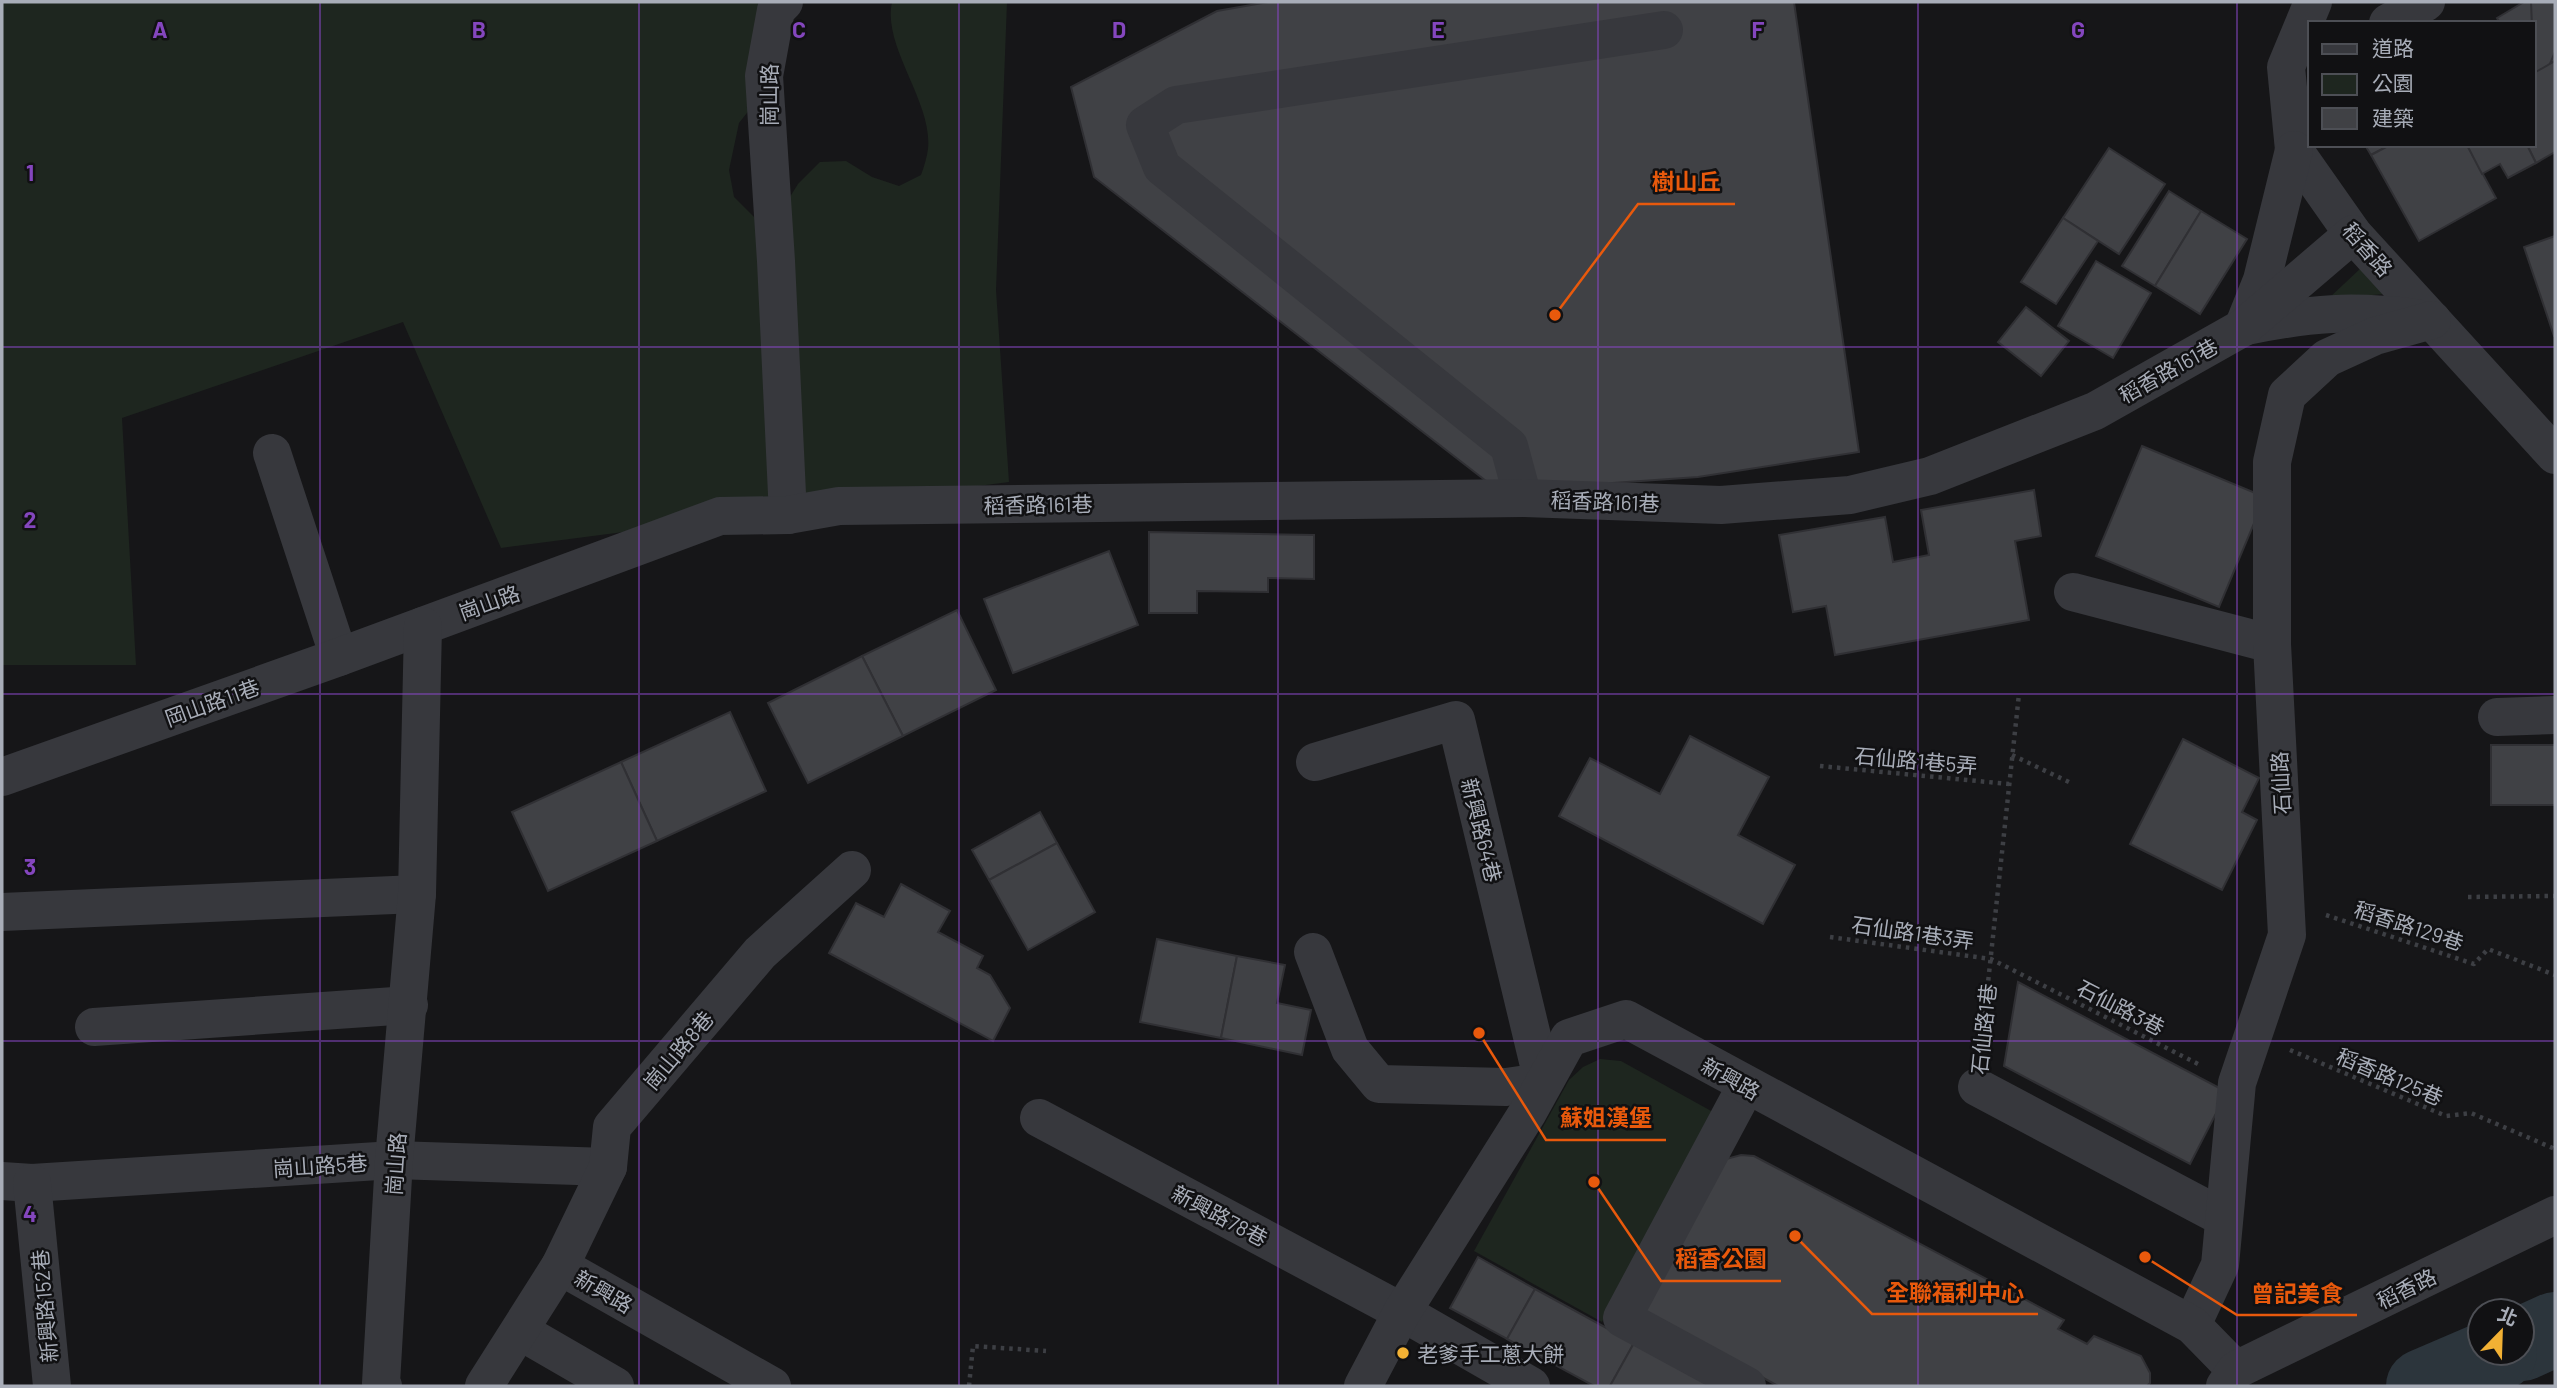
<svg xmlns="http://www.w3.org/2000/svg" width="2557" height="1388" viewBox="0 0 2557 1388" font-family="Barlow,'Noto Sans TC',sans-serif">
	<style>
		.green { fill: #1e261f }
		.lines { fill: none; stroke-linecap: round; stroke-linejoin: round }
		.river { stroke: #2c353c; stroke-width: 74 }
		.building { fill: #404145; stroke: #303034; stroke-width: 2 }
		.path { stroke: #3d3f44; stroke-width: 4.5; stroke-dasharray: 3.5 5; stroke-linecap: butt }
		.minor { stroke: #37383d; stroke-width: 38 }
		.grid { fill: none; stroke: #8446be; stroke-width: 2; stroke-opacity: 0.55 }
		.poi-dot { fill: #f2b134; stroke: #111113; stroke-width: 2.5 }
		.labels { text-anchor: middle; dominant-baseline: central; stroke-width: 5; stroke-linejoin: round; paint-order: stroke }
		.street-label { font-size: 21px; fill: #a8adb8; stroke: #111113 }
		.poi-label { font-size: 21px; fill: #a8adb8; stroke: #111113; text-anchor: start }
		.grid-label { font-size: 23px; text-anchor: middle; font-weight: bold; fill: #8446be; stroke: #111113; stroke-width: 5; stroke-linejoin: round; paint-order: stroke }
		.leader { fill: none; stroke: #e8590c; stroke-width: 2.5 }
		.callout-dot { fill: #e8590c; stroke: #111113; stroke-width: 2.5 }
		.callout-label { font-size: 23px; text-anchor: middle; font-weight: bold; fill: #e8590c; stroke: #111113; stroke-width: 5; stroke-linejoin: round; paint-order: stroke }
	</style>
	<rect width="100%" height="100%" fill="#161618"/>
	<g class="green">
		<path d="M2 2H776L784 66 739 123 729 170 734 197 755 218 783 208 798 184 820 162 846 161 872 177 899 186 921 175C924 167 927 157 928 149 933 102 882 47 892 2H1007L996 290 1009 482 501 548 403 322 122 418 136 665H2Z"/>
		<path d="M2361 268 2384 294 2328 299Z"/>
		<path d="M1600 1059 1621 1061 1713 1112 1602 1322 1474 1251 1569 1080 1583 1067Z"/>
	</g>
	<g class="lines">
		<g class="river">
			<path d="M2522 1344 2555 1329"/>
			<path d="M2423 1386 2500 1353"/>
		</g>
	</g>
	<g class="building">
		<path d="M1268 2H1794L1859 452 1698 477 1499 491 1094 177 1071 87 1217 11Z"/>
		<path d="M2524 2H2555V61L2534 73V23H2500L2497 18Z"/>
		<path d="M2531 2H2555V52L2535 99Z"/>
		<path d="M2555 61V152L2536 163 2527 145H2534V73Z"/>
		<path d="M2365 145H2390L2371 155Z"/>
		<path d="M2390 145H2467L2496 198 2419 241 2371 155Z"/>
		<path d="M2467 145H2527L2536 163 2508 178 2500 164 2482 174Z"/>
		<path d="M2109 148 2165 184 2119 254 2063 218Z"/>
		<path d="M2169 191 2201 211 2155 286 2122 266Z"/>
		<path d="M2201 211 2247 239 2200 314 2155 286Z"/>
		<path d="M2063 218 2098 241 2056 304 2021 282Z"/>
		<path d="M2555 236V336H2554L2524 247Z"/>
		<path d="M2096 261 2151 293 2113 358 2058 326Z"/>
		<path d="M2026 307 2069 341 2041 376 1998 342Z"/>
		<path d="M2142 446 2265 497 2219 607 2096 556Z"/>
		<path d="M2034 490 2041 536 2015 541 2029 620 1835 655 1826 606 1793 612 1779 535 1885 517 1893 562 1929 555 1921 510Z"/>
		<path d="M1149 532 1314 535V579L1268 578V592L1197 591V613H1149Z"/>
		<path d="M1109 551 1138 625 1013 673 984 599Z"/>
		<path d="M957 610 996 690 903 736 862 656Z"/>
		<path d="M862 656 903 736 808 783 768 703Z"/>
		<path d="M730 712 766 791 657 841 621 762Z"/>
		<path d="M1690 736 1769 777 1738 835 1795 865 1763 924 1559 816 1590 758 1660 794Z"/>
		<path d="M2183 739 2259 778 2242 812 2257 820 2222 890 2130 844Z"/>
		<rect x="2491" y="745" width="64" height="60"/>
		<path d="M621 762 657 841 548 891 512 812Z"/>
		<path d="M1040 812 1057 843 989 880 972 850Z"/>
		<path d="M1057 843 1095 912 1028 950 989 880Z"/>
		<path d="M901 884 950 911 938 932 983 956 977 968 990 975 1010 1008 993 1041 829 953 856 903 884 917Z"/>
		<path d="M1157 939 1237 956 1221 1038 1140 1022Z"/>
		<path d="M1237 956 1285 965 1277 1003 1311 1010 1302 1055 1221 1038Z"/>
		<path d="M2018 982 2227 1092 2190 1164 2004 1066Z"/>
		<path d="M1741 1155 1754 1156 2064 1320 2058 1329 2087 1344 2094 1336 2141 1356 2150 1373V1383L2147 1386H1778L1643 1312 1726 1159Z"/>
		<path d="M1478 1257 1535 1289 1507 1339 1450 1308Z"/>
		<path d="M1535 1289 1634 1343 1610 1386H1594L1507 1339Z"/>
		<path d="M1634 1343 1713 1386H1610Z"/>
	</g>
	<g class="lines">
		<g class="path">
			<path d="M2012 755 2073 784"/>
			<path d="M1820 766 2009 784"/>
			<path d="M2468 897 2555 896"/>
			<path d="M2326 915 2474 964 2488 949 2555 975"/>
			<path d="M1830 937 1991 959 2202 1066"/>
			<path d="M1981 1048 2019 694"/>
			<path d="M2290 1050 2446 1116 2471 1113 2555 1149"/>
			<path d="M969 1386 973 1346 1046 1351"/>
		</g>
		<g class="minor">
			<path d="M784 2 776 10 764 76 776 261 788 515"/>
			<path d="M2313 2 2286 67 2294 150 2353 234 2555 455"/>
			<path d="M2388 23 2426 2"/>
			<path d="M2244 325 2262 280 2294 150"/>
			<path d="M2247 326C2310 313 2353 310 2416 318"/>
			<path d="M272 453 339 657"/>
			<path d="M1523 498 1509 446 1162 167 1145 125 1176 105 1664 30"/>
			<path d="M2073 592 2272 644"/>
			<path d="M2497 717 2555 715"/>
			<path d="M2 777 339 657 720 516 788 515 839 506 1523 498 1721 505 1850 495 1930 476 2095 411 2244 327 2353 234"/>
			<path d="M2 912 417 894"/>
			<path d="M1313 952 1350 1049 1379 1084 1506 1087 1543 1082 1456 720 1315 762"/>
			<path d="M94 1027 409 1005"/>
			<path d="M1746 1086 1622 1318 1747 1386"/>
			<path d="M1977 1087 2224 1218"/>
			<path d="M1039 1118 1402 1312 1531 1386"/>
			<path d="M2 1181 32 1183 394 1160 608 1167"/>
			<path d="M32 1183 52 1386"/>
			<path d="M560 1266 772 1386"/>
			<path d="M2192 1325 2220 1265 2237 1083 2287 935 2272 644V462L2287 395 2327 358 2375 336 2432 320"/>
			<path d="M520 1331 615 1386"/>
			<path d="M383 1386 381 1383 394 1160 417 894 423 626"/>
			<path d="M484 1386 560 1266 608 1167 612 1127 760 953 852 870"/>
			<path d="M1363 1386 1402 1312 1528 1112 1569 1038 1626 1019 2192 1325 2236 1370"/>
			<path d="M2225 1386 2236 1370 2555 1215"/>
		</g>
	</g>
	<path class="grid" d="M320 2V1386M639 2V1386M959 2V1386M1278 2V1386M1598 2V1386M1918 2V1386M2237 2V1386M2 347H2555M2 694H2555M2 1041H2555"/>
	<circle class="poi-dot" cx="1403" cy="1353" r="7"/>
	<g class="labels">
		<g class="street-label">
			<text transform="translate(768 95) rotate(-90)">崗山路</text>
			<text transform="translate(2368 249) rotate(49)">稻香路</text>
			<text transform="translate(2168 370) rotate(-29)">稻香路161巷</text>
			<text transform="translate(1605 501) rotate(2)">稻香路161巷</text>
			<text transform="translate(1038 504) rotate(-1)">稻香路161巷</text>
			<text transform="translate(489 602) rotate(-20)">崗山路</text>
			<text transform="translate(212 702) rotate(-20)">岡山路11巷</text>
			<text transform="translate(1916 760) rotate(5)">石仙路1巷5弄</text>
			<text transform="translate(2280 783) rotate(-93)">石仙路</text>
			<text transform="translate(1482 830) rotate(76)">新興路64巷</text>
			<text transform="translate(2409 925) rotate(18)">稻香路129巷</text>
			<text transform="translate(1913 932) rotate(8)">石仙路1巷3弄</text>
			<text transform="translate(2121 1007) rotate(27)">石仙路3巷</text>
			<text transform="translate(1983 1029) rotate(-84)">石仙路1巷</text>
			<text transform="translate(678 1050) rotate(-50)">崗山路8巷</text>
			<text transform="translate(2390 1076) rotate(23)">稻香路125巷</text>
			<text transform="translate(1731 1078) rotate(29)">新興路</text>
			<text transform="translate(395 1164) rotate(-86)">崗山路</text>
			<text transform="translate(320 1165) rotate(-4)">崗山路5巷</text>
			<text transform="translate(1220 1215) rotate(28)">新興路78巷</text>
			<text transform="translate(2406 1288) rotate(-26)">稻香路</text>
			<text transform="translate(604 1291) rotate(30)">新興路</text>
			<text transform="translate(44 1306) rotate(-95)">新興路152巷</text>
		</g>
		<g class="poi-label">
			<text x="1417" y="1353">老爹手工蔥大餅</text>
		</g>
	</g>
	<g class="grid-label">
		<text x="160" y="38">A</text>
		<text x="479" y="38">B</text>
		<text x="799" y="38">C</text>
		<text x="1119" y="38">D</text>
		<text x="1438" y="38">E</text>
		<text x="1758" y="38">F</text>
		<text x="2078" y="38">G</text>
		<text x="30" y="181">1</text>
		<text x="30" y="528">2</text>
		<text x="30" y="875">3</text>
		<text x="30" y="1222">4</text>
	</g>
	<path class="leader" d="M1555 315L1638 204H1735M1479 1033L1546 1140H1666M1594 1182L1661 1281H1781M1795 1236L1872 1314H2038M2145 1257L2237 1315H2357"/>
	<g class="callout-dot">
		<circle cx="1555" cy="315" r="7"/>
		<circle cx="1479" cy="1033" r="7"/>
		<circle cx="1594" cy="1182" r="7"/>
		<circle cx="1795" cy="1236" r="7"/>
		<circle cx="2145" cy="1257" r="7"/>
	</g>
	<g class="callout-label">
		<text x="1686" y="190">樹山丘</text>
		<text x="1606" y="1126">蘇姐漢堡</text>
		<text x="1721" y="1267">稻香公園</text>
		<text x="1955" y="1301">全聯福利中心</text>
		<text x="2297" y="1302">曾記美食</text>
	</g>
	<rect width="2557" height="1388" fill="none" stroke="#a8adb8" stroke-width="7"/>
	<rect x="2308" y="21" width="228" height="126" fill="#111113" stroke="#4d4f55" stroke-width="2"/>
	<rect x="2322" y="44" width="35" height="10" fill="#37383d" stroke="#4d4f55" stroke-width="2"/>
	<text x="2372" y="56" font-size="21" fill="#a8adb8">道路</text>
	<rect x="2322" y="74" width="35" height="21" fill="#1e261f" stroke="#4d4f55" stroke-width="2"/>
	<text x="2372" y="91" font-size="21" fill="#a8adb8">公園</text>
	<rect x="2322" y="108" width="35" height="21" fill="#404145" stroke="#4d4f55" stroke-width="2"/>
	<text x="2372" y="126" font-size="21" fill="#a8adb8">建築</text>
	<g transform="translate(2501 1332) rotate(23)"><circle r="33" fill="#111113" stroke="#4d4f55" stroke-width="2"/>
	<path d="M0-5L12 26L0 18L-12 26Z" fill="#f2b134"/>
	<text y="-10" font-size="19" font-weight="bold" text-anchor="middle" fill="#a8adb8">北</text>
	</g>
</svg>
